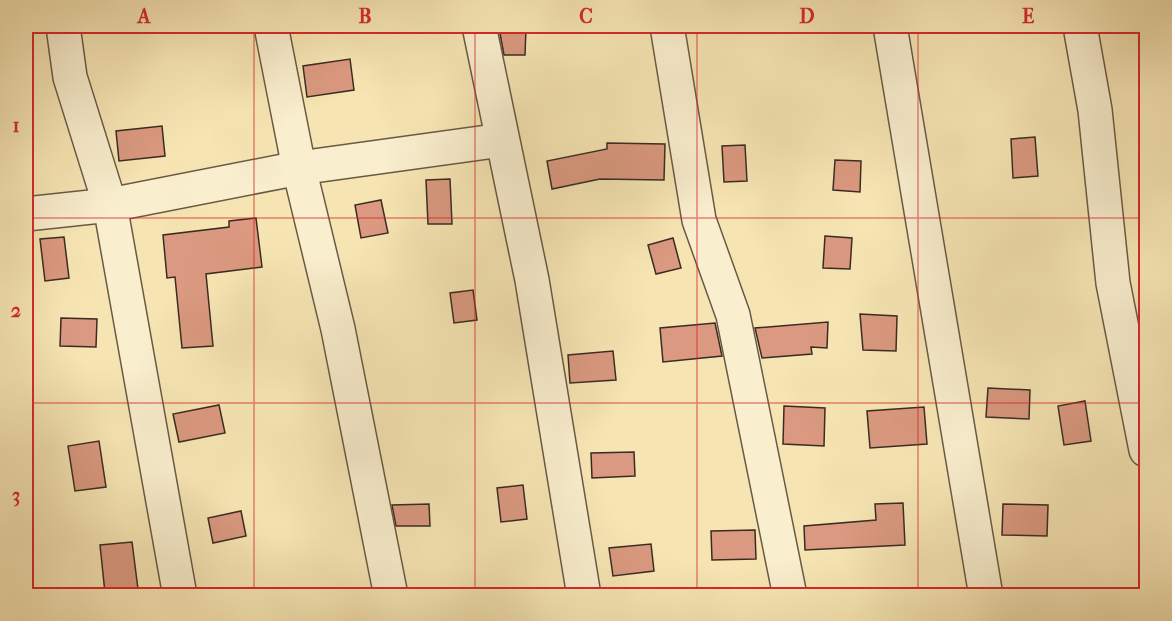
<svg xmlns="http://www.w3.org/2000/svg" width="1172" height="621" viewBox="0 0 1172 621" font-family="'IM FELL French Canon',serif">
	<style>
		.building { fill: #da9980; stroke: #3a2c22; stroke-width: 1.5 }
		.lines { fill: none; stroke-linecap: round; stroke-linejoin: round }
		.minor-casing { stroke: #695a46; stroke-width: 36 }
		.minor { stroke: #f9eece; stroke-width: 33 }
		.grid { fill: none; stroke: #d62828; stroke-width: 1.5; stroke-opacity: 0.55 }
		.neatline { fill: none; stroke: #d62828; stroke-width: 2 }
		.grid-label { font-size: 20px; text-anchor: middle; font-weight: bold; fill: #d62828 }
	</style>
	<rect width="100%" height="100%" fill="#f6e5b3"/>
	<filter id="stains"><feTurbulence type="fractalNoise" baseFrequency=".00333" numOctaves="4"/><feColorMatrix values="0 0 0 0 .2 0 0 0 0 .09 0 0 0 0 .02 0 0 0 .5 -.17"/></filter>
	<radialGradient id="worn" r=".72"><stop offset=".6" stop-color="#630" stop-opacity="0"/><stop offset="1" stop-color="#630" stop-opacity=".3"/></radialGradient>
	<g class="building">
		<path d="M499 28H526L525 55H504Z"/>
		<path d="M350 59 354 90 307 97 303 66Z"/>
		<path d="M162 126 165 156 119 161 116 131Z"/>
		<path d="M1035 137 1038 176 1013 178 1011 139Z"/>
		<path d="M607 143 665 144 664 180 600 179 552 189 547 161 607 149Z"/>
		<path d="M745 145 747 181 724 182 722 146Z"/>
		<path d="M835 160 861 161 860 192 833 190Z"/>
		<path d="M450 179 452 224H428L426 180Z"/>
		<path d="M381 200 388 233 361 238 355 205Z"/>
		<path d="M256 218 262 267 206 274 213 346 182 348 175 277 167 278 163 235 229 227V221Z"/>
		<path d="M825 236 852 238 850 269 823 268Z"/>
		<path d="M64 237 69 278 45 281 40 239Z"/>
		<path d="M673 238 681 268 656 274 648 245Z"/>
		<path d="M473 290 477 320 454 323 450 293Z"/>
		<path d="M860 314 897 316 896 351 863 350Z"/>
		<path d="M61 318 97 319 96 347 60 346Z"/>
		<path d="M828 322 827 348 811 347 812 354 762 358 755 328Z"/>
		<path d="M715 323 722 356 663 362 660 328Z"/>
		<path d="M613 351 616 380 570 383 568 355Z"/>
		<path d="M988 388 1030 390 1029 419 986 417Z"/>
		<path d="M1085 401 1091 441 1064 445 1058 406Z"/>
		<path d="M219 405 225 433 179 442 173 414Z"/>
		<path d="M784 406 825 408 824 446 783 444Z"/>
		<path d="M924 407 927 444 870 448 867 411Z"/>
		<path d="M99 441 106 487 75 491 68 446Z"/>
		<path d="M634 452 635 476 592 478 591 453Z"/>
		<path d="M523 485 527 519 501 522 497 488Z"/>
		<path d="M903 503 905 545 805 550 804 526 876 520 875 504Z"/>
		<path d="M429 504 430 526H396L392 505Z"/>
		<path d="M1003 504 1048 505 1047 536 1002 535Z"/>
		<path d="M241 511 246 536 213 543 208 518Z"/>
		<path d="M755 530 756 559 712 560 711 531Z"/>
		<path d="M132 542 138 589 105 593 100 545Z"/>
		<path d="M651 544 654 571 613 576 609 548Z"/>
	</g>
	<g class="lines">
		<g class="minor-casing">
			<g id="minor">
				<path d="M63 26 70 77 110 205 180 596"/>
				<path d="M271 26 299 168 338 329 391 596"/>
				<path d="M479 26 532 280 584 596"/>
				<path d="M667 26 699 220 733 315 790 596"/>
				<path d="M890 26 986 596"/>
				<path d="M1080 26 1095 110 1113 283 1146 450"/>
				<path d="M26 214 110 205 299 168 502 140"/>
			</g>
		</g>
		<use href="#minor" class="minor"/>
	</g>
	<path class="grid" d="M254 26V596M475 26V596M697 26V596M918 26V596M26 218H1146M26 403H1146"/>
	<rect width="1172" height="621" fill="none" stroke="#f6e5b3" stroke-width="66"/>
	<rect x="33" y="33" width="1106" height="555" class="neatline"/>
	<g class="grid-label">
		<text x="144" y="23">A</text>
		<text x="365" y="23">B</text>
		<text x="586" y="23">C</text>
		<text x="807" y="23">D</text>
		<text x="1028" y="23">E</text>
		<text x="16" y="132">1</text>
		<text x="16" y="317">2</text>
		<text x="16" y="502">3</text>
	</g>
	<rect width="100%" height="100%" filter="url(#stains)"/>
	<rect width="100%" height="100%" fill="url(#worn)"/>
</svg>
